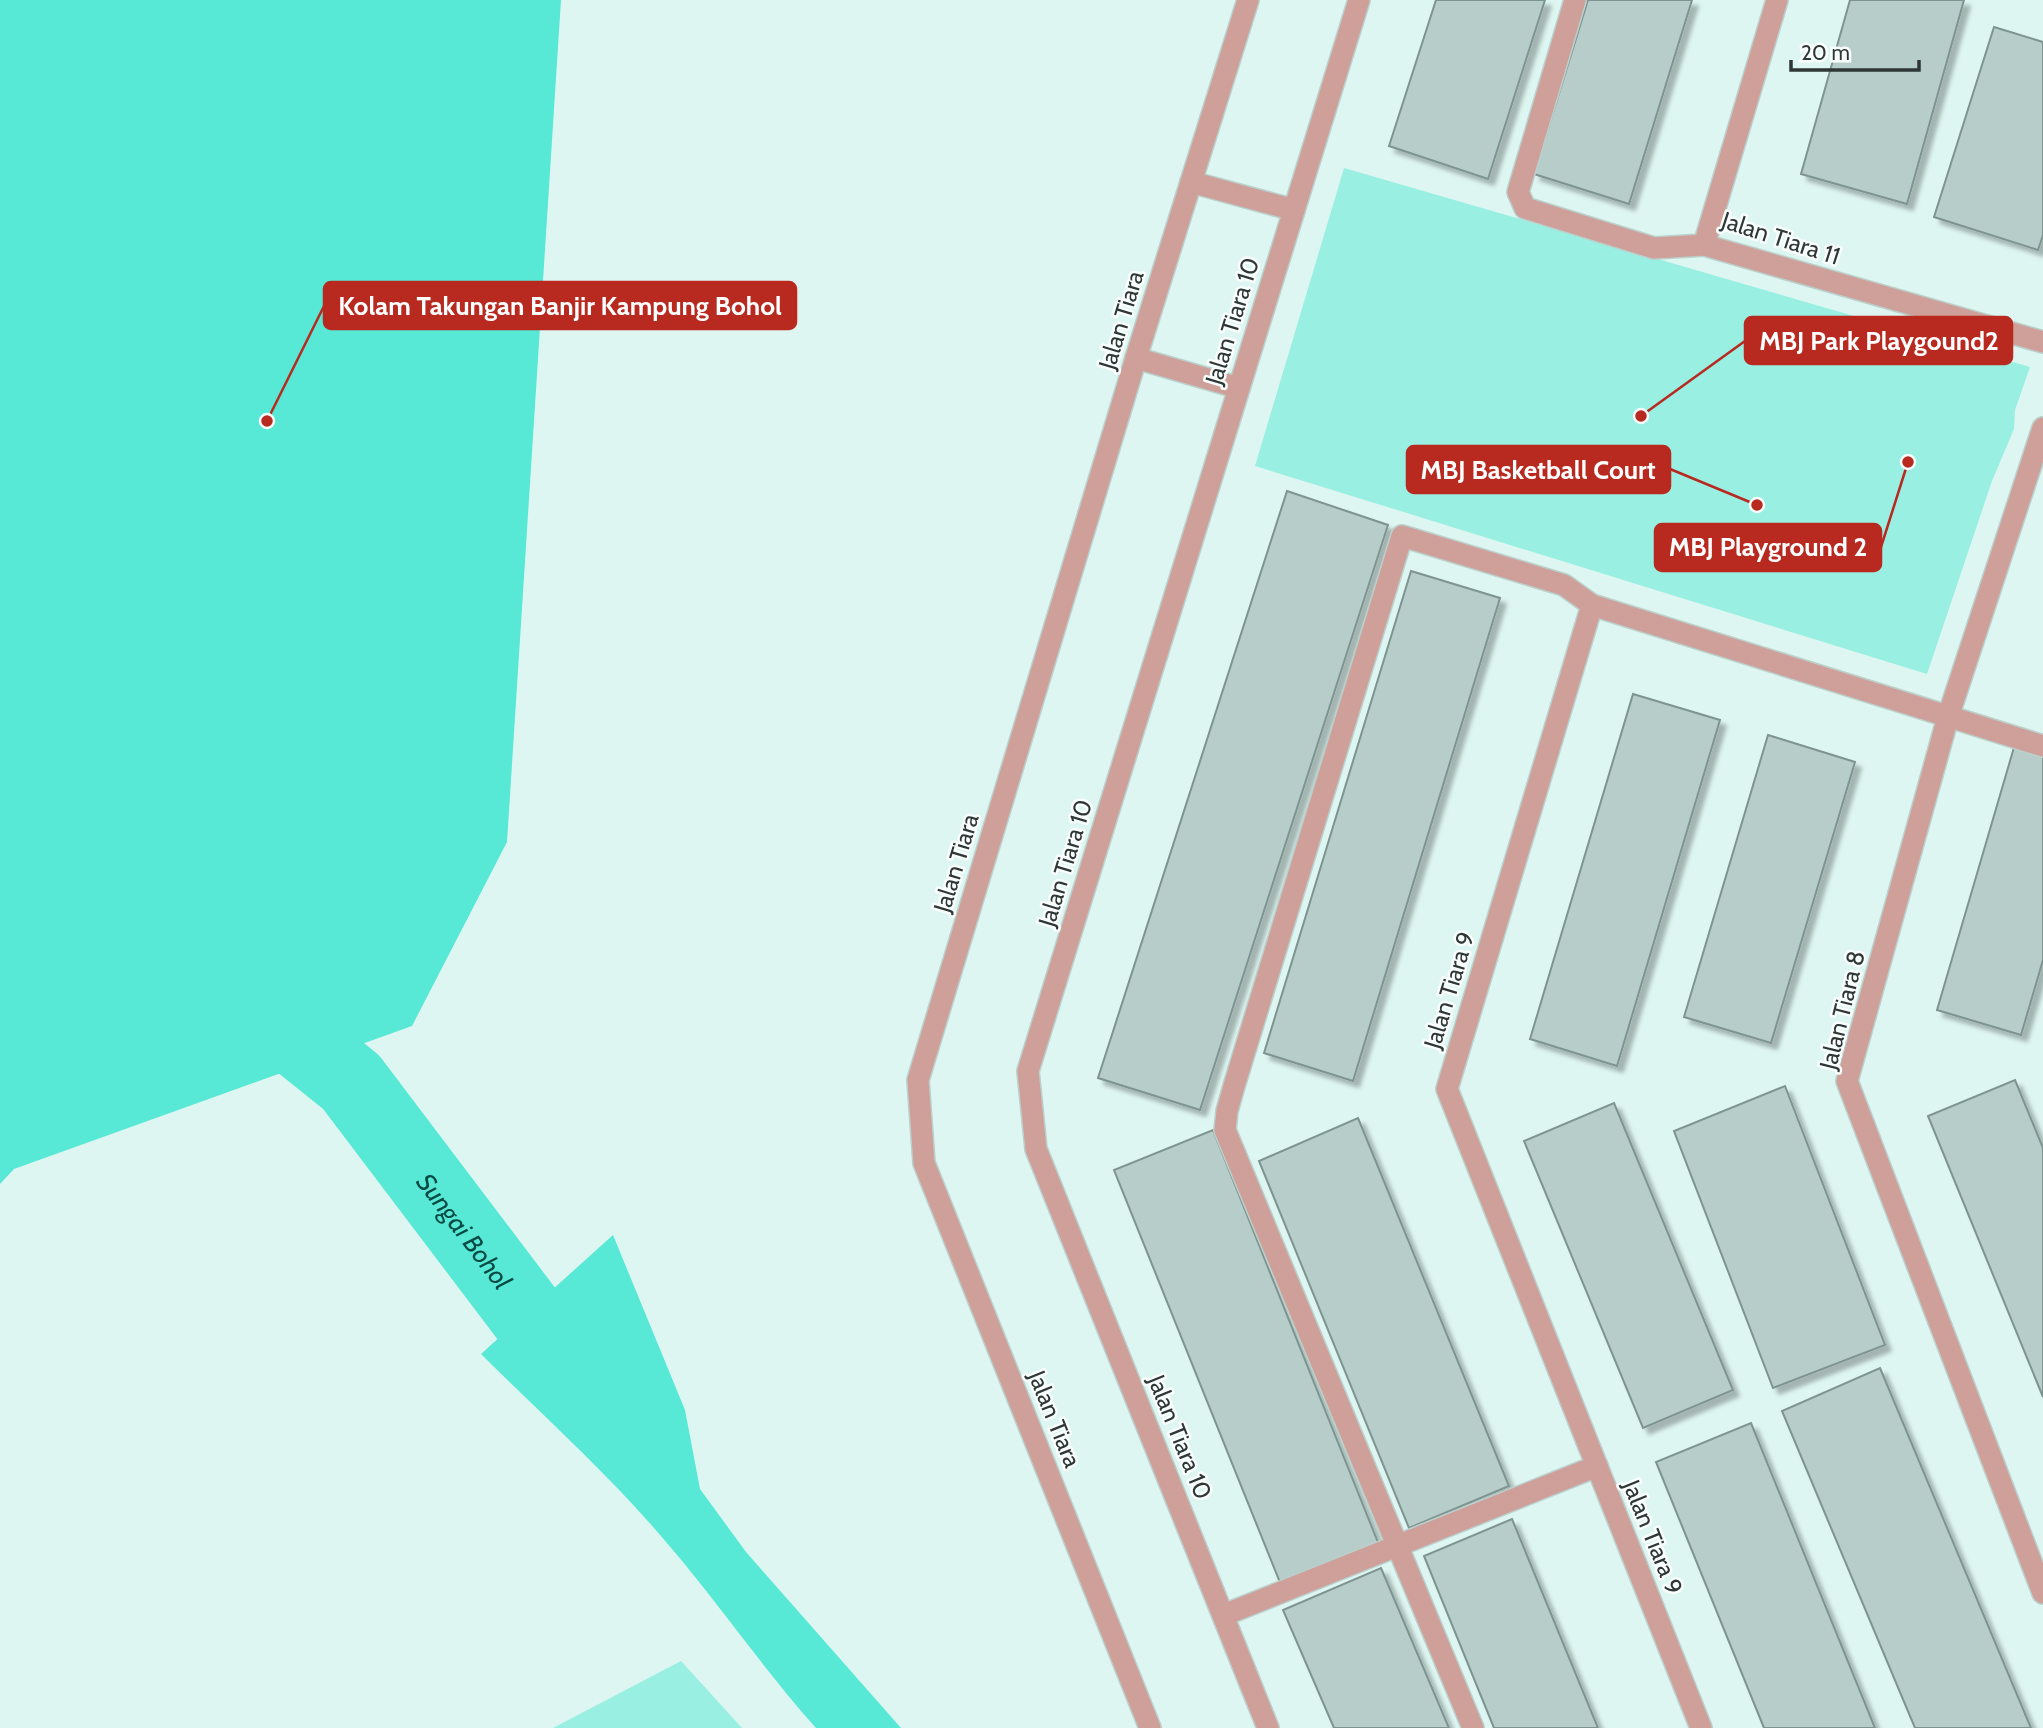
<svg xmlns="http://www.w3.org/2000/svg" width="2043" height="1728" viewBox="0 0 2043 1728" font-family="Cabin,sans-serif">
	<style>
		.green { fill: #98efe2 }
		.water { fill: #57e8d6 }
		.lines { fill: none; stroke-linecap: round; stroke-linejoin: round }
		.river { stroke: #57e8d6; stroke-width: 77 }
		.building { fill: #b6cdc9; stroke: #7e9490; stroke-width: 2; filter: url(#shadow) }
		.minor-casing { stroke: #bbd0cc; stroke-width: 24 }
		.minor { stroke: #cea099; stroke-width: 21 }
		.labels { text-anchor: middle; dominant-baseline: central; stroke-width: 5; stroke-linejoin: round; paint-order: stroke }
		.street-label { font-size: 24px; fill: #2e3736; stroke: #f9fefd }
		.water-label { font-size: 26px; font-style: italic; fill: #074a43; stroke: #f9fefd }
		.leader { fill: none; stroke: #b8291f; stroke-width: 2.5 }
		.callout-dot { fill: #b8291f; stroke: #f9fefd; stroke-width: 2.5 }
		.callout { fill: #b8291f; stroke: #b8291f; stroke-width: 2.5 }
		.callout-label { font-size: 26px; text-anchor: middle; font-weight: bold; fill: #fff }
	</style>
	<defs>
		<filter id="shadow"><feDropShadow dx="6" dy="6" stdDeviation="2" flood-color="#0004"/></filter>
	</defs>
	<rect width="100%" height="100%" fill="#def6f1"/>
	<g class="green">
		<path d="M1344 168 2030 367 2015 410 2014 429 1992 481 1927 674 1255 466Z"/>
		<path d="M681 1661 742 1728H553Z"/>
	</g>
	<g class="water">
		<path d="M0 0H561L507 842 412 1026 14 1169 0 1184Z"/>
		<path d="M613 1235 685 1410 700 1489 746 1552 901 1728H816C765 1671 722 1608 672 1549 614 1479 545 1418 481 1354Z"/>
	</g>
	<g class="lines">
		<path class="river" id="s1" d="M239 992 351 1082 591 1399"/>
	</g>
	<g class="building">
		<path d="M1436 0H1545L1488 179 1389 146Z"/>
		<path d="M1588 0H1692L1629 204 1534 174Z"/>
		<path d="M1850 0H1964L1907 204 1801 174Z"/>
		<path d="M1994 27 2043 42V235L2038 250 1934 217Z"/>
		<path d="M1287 491 1388 525 1200 1110 1098 1078Z"/>
		<path d="M1411 571 1500 598 1353 1081 1264 1053Z"/>
		<path d="M1633 694 1720 720 1617 1066 1530 1039Z"/>
		<path d="M1768 735 1855 762 1771 1043 1684 1017Z"/>
		<path d="M2015 744 2043 752V960L2021 1035 1937 1010Z"/>
		<path d="M2015 1080 2043 1148V1397L1928 1116Z"/>
		<path d="M1785 1086 1885 1345 1773 1388 1674 1131Z"/>
		<path d="M1614 1103 1733 1390 1643 1428 1524 1141Z"/>
		<path d="M1358 1118 1509 1486 1409 1528 1259 1161Z"/>
		<path d="M1213 1130 1379 1545 1281 1585 1114 1170Z"/>
		<path d="M1880 1368 2031 1728H1915L1782 1411Z"/>
		<path d="M1751 1423 1875 1728H1764L1656 1462Z"/>
		<path d="M1512 1519 1598 1728H1494L1424 1556Z"/>
		<path d="M1381 1568 1449 1728H1334L1283 1610Z"/>
	</g>
	<g class="lines">
		<g class="minor-casing">
			<g id="minor">
				<path d="M1575 0 1518 192 1525 208 1654 248 1704 245 2043 342"/>
				<path d="M1191 182 1294 210"/>
				<path d="M1704 245 1777 0"/>
				<path d="M1136 358 1239 388"/>
				<path d="M2043 428 1948 717 1847 1081 2043 1593"/>
				<path d="M1224 1615 1597 1466"/>
				<path d="M1150 1728 924 1163 918 1080 1136 358 1248 0"/>
				<path d="M1268 1728 1036 1149 1028 1071 1359 0"/>
				<path d="M1473 1728 1225 1130 1227 1111 1234 1086 1402 536 1564 585 1592 605"/>
				<path d="M1701 1728 1447 1089 1592 605 2043 746"/>
			</g>
		</g>
		<use href="#minor" class="minor"/>
	</g>
	<g class="labels">
		<g class="street-label">
			<text transform="translate(1781 238) rotate(18)">Jalan Tiara 11</text>
			<text transform="translate(1121 320) rotate(-73)">Jalan Tiara</text>
			<text transform="translate(1232 321) rotate(-73)">Jalan Tiara 10</text>
			<text transform="translate(956 863) rotate(-73)">Jalan Tiara</text>
			<text transform="translate(1065 863) rotate(-73)">Jalan Tiara 10</text>
			<text transform="translate(1449 990) rotate(-73)">Jalan Tiara 9</text>
			<text transform="translate(1842 1010) rotate(-76)">Jalan Tiara 8</text>
			<text transform="translate(1055 1419) rotate(68)">Jalan Tiara</text>
			<text transform="translate(1180 1437) rotate(68)">Jalan Tiara 10</text>
			<text transform="translate(1653 1537) rotate(68)">Jalan Tiara 9</text>
		</g>
		<g class="water-label">
			<text stroke="none"><textPath href="#s1" startOffset="331">Sungai Bohol</textPath></text>
		</g>
	</g>
	<path class="leader" d="M267 421L324 306M1641 416L1745 341M1757 505L1670 469M1908 462L1881 547"/>
	<g class="callout-dot">
		<circle cx="267" cy="421" r="7"/>
		<circle cx="1641" cy="416" r="7"/>
		<circle cx="1757" cy="505" r="7"/>
		<circle cx="1908" cy="462" r="7"/>
	</g>
	<g class="callout">
		<rect x="324" y="282" width="472" height="47" rx="7"/>
		<rect x="1745" y="317" width="267" height="47" rx="7"/>
		<rect x="1407" y="446" width="263" height="47" rx="7"/>
		<rect x="1655" y="524" width="226" height="47" rx="7"/>
	</g>
	<g class="callout-label">
		<text x="560" y="315">Kolam Takungan Banjir Kampung Bohol</text>
		<text x="1879" y="350">MBJ Park Playgound2</text>
		<text x="1538" y="479">MBJ Basketball Court</text>
		<text x="1768" y="556">MBJ Playground 2</text>
	</g>
	<path d="M1791 60v10h128v-10" fill="none" stroke="#2e3736" stroke-width="3.5"/>
	<text x="1801" y="60" font-size="21" fill="#2e3736" stroke="#f9fefd" stroke-width="5" paint-order="stroke">20 m</text>
</svg>
